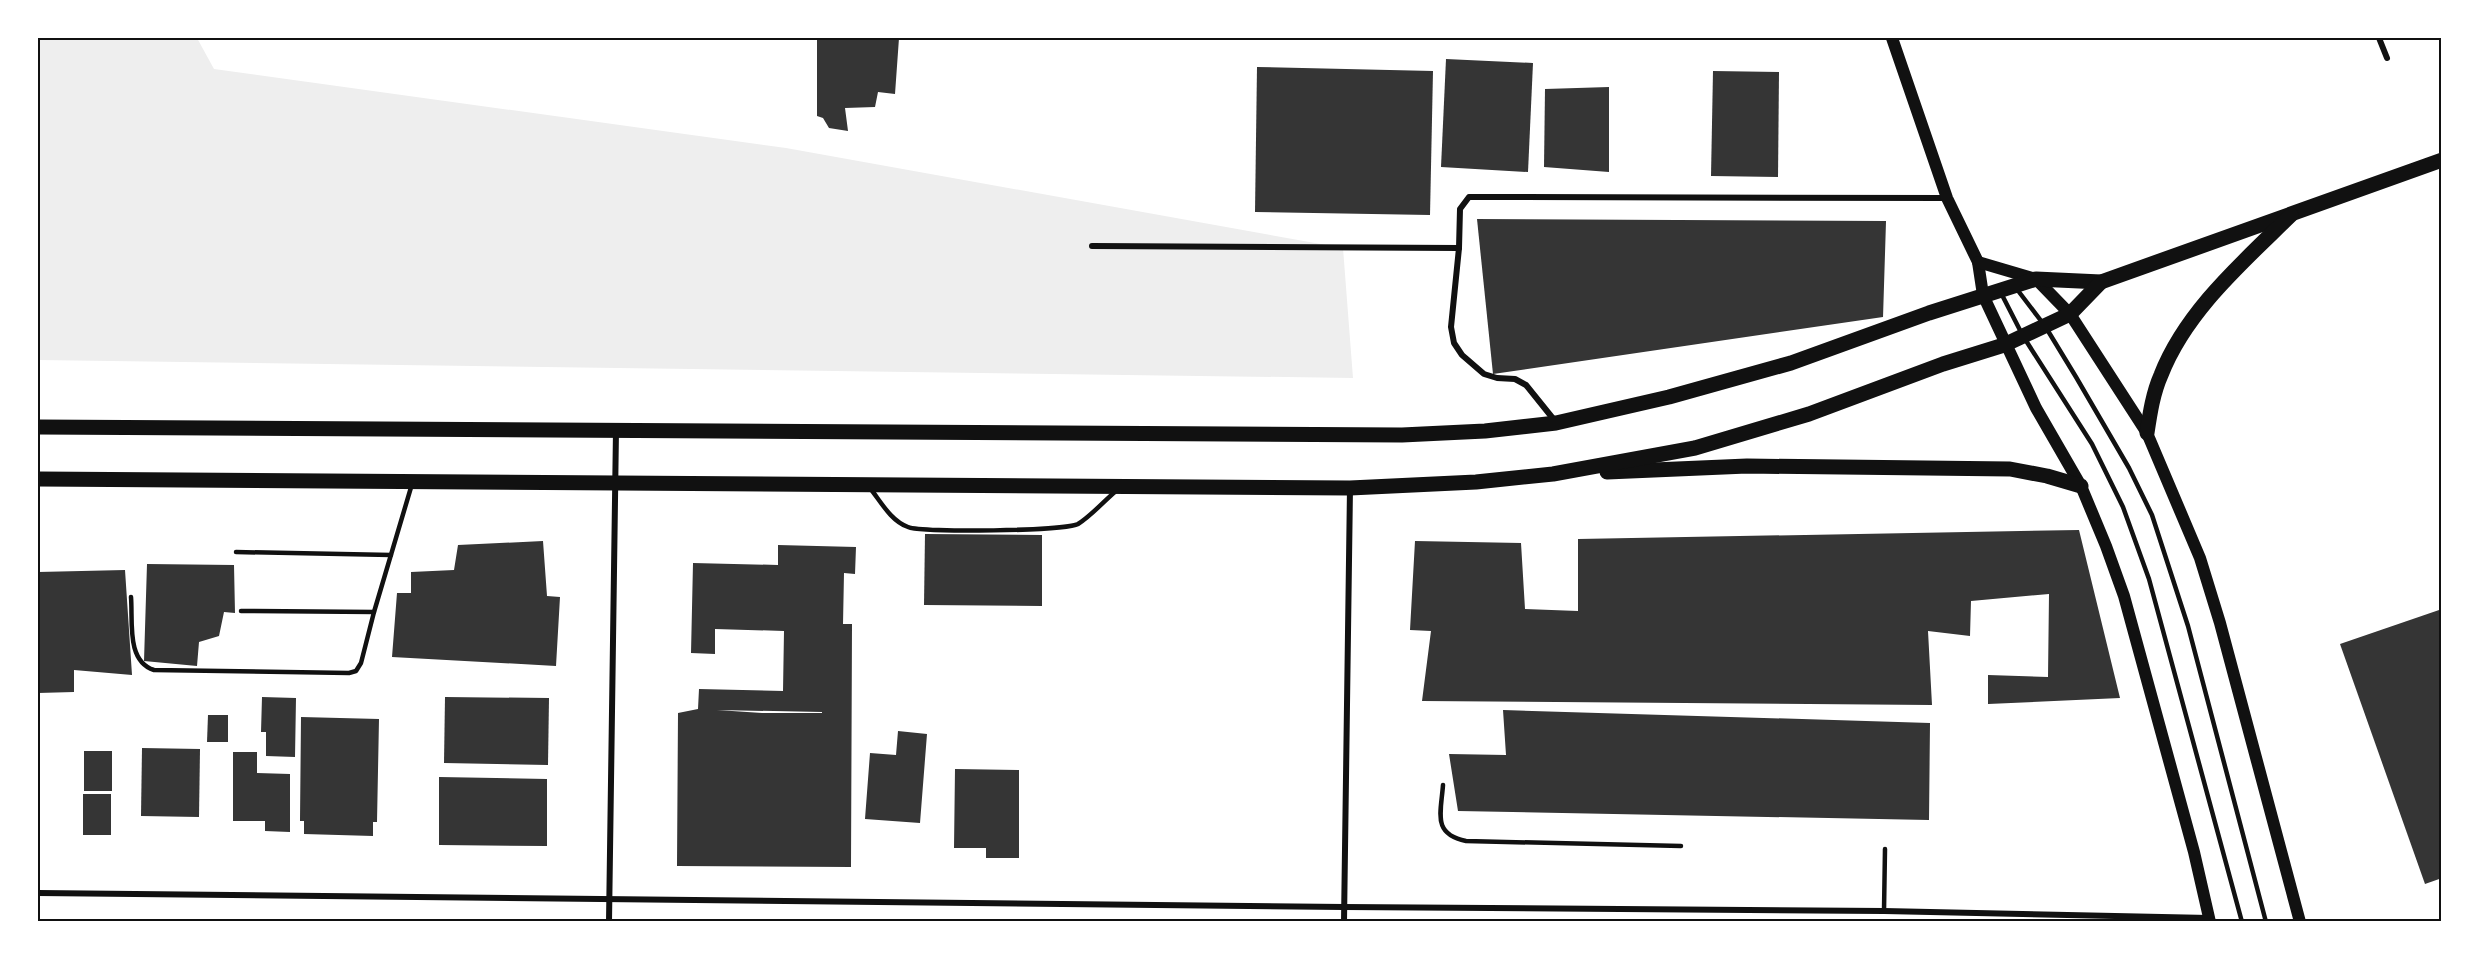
<svg xmlns="http://www.w3.org/2000/svg" width="2479" height="959" viewBox="0 0 2479 959" font-family="'IBM Plex Sans',sans-serif">
	<style>
		.green { fill: #eee }
		.building { fill: #353535; fill-rule: evenodd }
		.lines { fill: none; stroke-linecap: round; stroke-linejoin: round }
		.service { stroke: #111; stroke-width: 4.5 }
		.minor { stroke: #111; stroke-width: 6 }
		.secondary { stroke: #111; stroke-width: 12 }
		.primary { stroke: #111; stroke-width: 15 }
		.neatline { fill: none; stroke: #111; stroke-width: 2 }
	</style>
	<rect width="100%" height="100%" fill="#fff"/>
	<path class="green" d="M38 38H197L214 69 786 148 1343 248 1353 378 38 360Z"/>
	<g class="building">
		<path d="M817 38H899L895 94 878 92 875 107 845 108 848 131 829 128 823 118 817 116Z"/>
		<path d="M1446 59 1533 63 1528 172 1441 167Z"/>
		<path d="M1257 67 1433 71 1430 215 1255 212Z"/>
		<path d="M1713 71 1779 72 1778 177 1711 176Z"/>
		<path d="M1609 87V172L1544 167 1545 89Z"/>
		<path d="M1477 219 1886 221 1883 317 1493 374Z"/>
		<path d="M2079 530 2120 698 1988 704V675L2048 677 2049 594 1971 601 1970 636 1928 631 1932 705 1422 701 1431 631 1410 630 1415 541 1521 543 1525 609 1578 611V539Z"/>
		<path d="M925 534 1042 535V606L924 605Z"/>
		<path d="M543 541 547 596 560 597 556 666 392 657 397 593H411V572L454 570 458 545Z"/>
		<path d="M778 545 856 547 855 574 844 573 843 624H852L851 867 677 866 678 713 698 709 699 689 783 691 784 631 715 629V654L691 653 693 563 778 565ZM717 710 822 712V713H762Z"/>
		<path d="M147 564 234 565 235 613 224 612 219 636 199 642 197 666 144 661Z"/>
		<path d="M125 570 132 675 74 670V692L38 693V572Z"/>
		<path d="M2442 609V878L2425 884 2340 644Z"/>
		<path d="M262 697 296 698 295 757 266 756V732H261Z"/>
		<path d="M445 697 549 698 548 765 444 763Z"/>
		<path d="M1503 710 1930 723 1929 820 1458 811 1449 754 1506 755Z"/>
		<path d="M208 715H228V742H207Z"/>
		<path d="M301 717 379 719 377 822H373V836L304 834V821H300Z"/>
		<path d="M898 731 927 734 920 823 865 819 870 753 896 755Z"/>
		<path d="M142 748 200 749 199 817 141 816Z"/>
		<rect x="84" y="751" width="28" height="40"/>
		<path d="M233 752H257V773L290 774V832L265 831V821H233Z"/>
		<path d="M955 769 1019 770V858H986V848H954Z"/>
		<path d="M439 777 547 779V846L439 845Z"/>
		<rect x="83" y="794" width="28" height="41"/>
	</g>
	<g class="lines">
		<g class="service">
			<path d="M2016 288 2045 326 2076 377 2129 468 2152 515 2188 626 2266 922"/>
			<path d="M2001 293 2023 336 2092 444 2123 507 2149 579 2242 922"/>
			<path d="M870 488C881 502 891 521 908 527 922 533 1066 531 1078 524 1091 516 1104 501 1116 491"/>
			<path d="M236 552 391 555"/>
			<path d="M131 597C133 621 126 661 154 670L349 673 356 671 361 663 374 612 412 484"/>
			<path d="M241 611 374 612"/>
			<path d="M1443 785C1441 813 1432 834 1466 841L1681 846"/>
			<path d="M1884 911 1885 849"/>
		</g>
		<g class="minor">
			<path d="M2379 38 2387 58"/>
			<path d="M1092 246 1459 248"/>
			<path d="M1555 421 1526 385 1515 379 1497 378 1484 374 1462 355 1454 343 1451 327 1459 248 1460 209 1469 197 1947 198"/>
			<path d="M38 893 1344 907 1884 911 2209 918"/>
			<path d="M609 922 616 430"/>
			<path d="M1344 922 1350 488"/>
		</g>
		<g class="secondary">
			<path d="M1892 38 1947 198 1978 262 1983 295 2036 408 2081 486 2106 546 2124 596 2194 852 2210 922"/>
			<path d="M1978 262 2036 279 2070 314 2147 433 2200 558 2220 623 2300 922"/>
		</g>
		<g class="primary">
			<path d="M38 427 1402 435 1485 431 1556 423 1669 397 1791 363 1929 313 2036 279 2101 282 2442 160"/>
			<path d="M2147 433C2150 413 2153 393 2161 375 2186 311 2243 262 2291 215"/>
			<path d="M1607 472 1747 466 2010 469 2047 476 2081 486"/>
			<path d="M38 479 1350 488 1476 482 1553 474 1695 448 1809 414 1943 364 2004 345 2070 314 2101 282"/>
		</g>
	</g>
	<rect width="2479" height="959" fill="none" stroke="#ffffff" stroke-width="78"/>
	<rect x="39" y="39" width="2401" height="881" class="neatline"/>
</svg>
